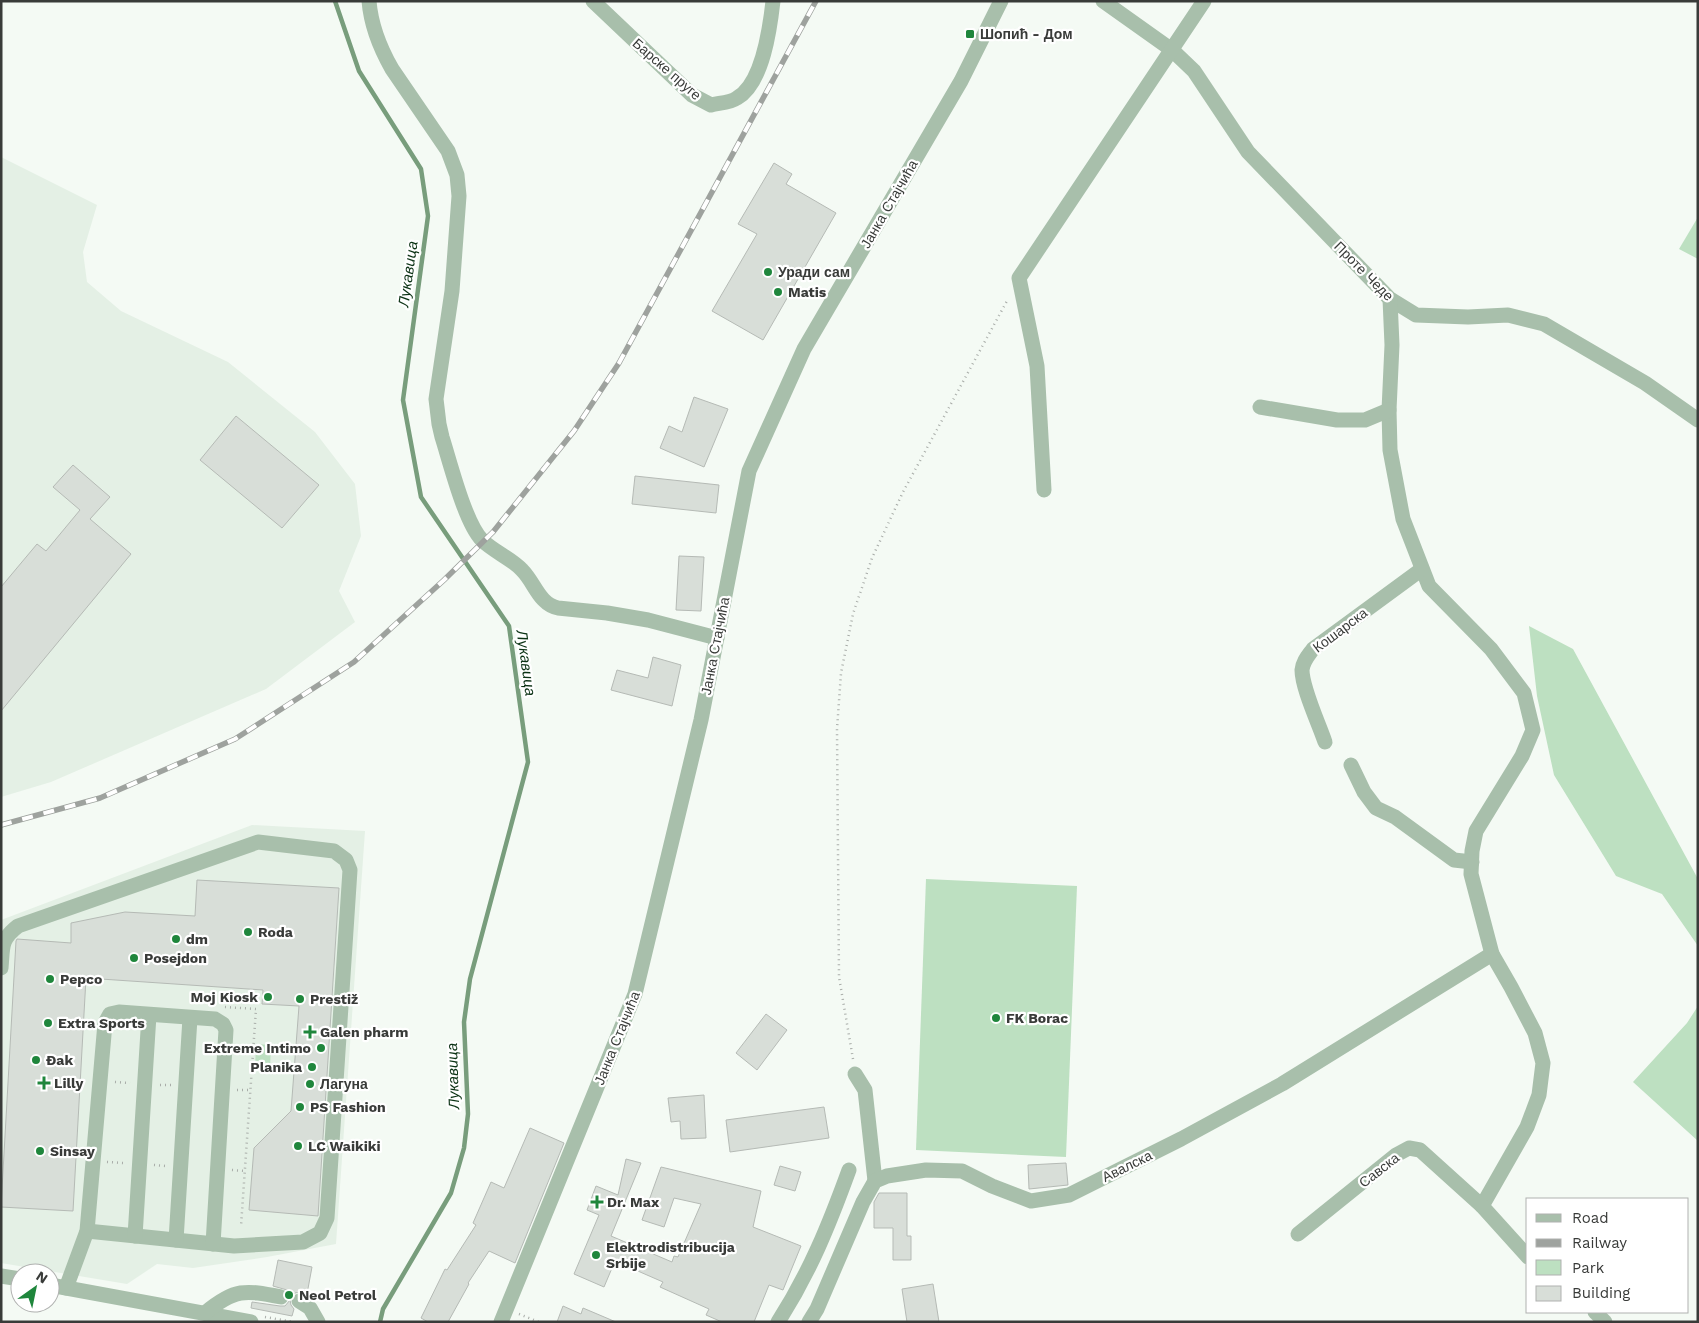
<svg xmlns="http://www.w3.org/2000/svg" width="1699" height="1323" viewBox="0 0 1699 1323" font-family="'Work Sans',sans-serif">
	<style>
		.built { fill: #e4f0e5 }
		.green { fill: #bde0c1 }
		.lines { fill: none; stroke-linecap: round; stroke-linejoin: round }
		.stream { stroke: #789d7c; stroke-width: 4.5 }
		.building { fill: #d8ded8; stroke: #b5bab5 }
		.path { stroke: #a9ada9; stroke-width: 2.5; stroke-dasharray: 1 4; stroke-linecap: butt }
		.minor { stroke: #a8bfab; stroke-width: 15 }
		.rail-casing { stroke: #9ea29e; stroke-width: 5.5 }
		.rail { stroke: #fff; stroke-width: 4; stroke-dasharray: 11; stroke-linecap: butt }
		.poi-dot { fill: #1f863c; stroke: #fff; stroke-width: 2 }
		.labels { text-anchor: middle; dominant-baseline: central; stroke-width: 4.5; stroke-linejoin: round; paint-order: stroke }
		.poi-label { font-size: 14px; font-weight: bold; fill: #393b39; stroke: #fff; text-anchor: start }
		.street-label { font-size: 14px; fill: #393b39; stroke: #fff }
		.water-label { font-size: 15px; font-style: italic; fill: #0c3315; stroke: #fff }
	</style>
	<rect width="100%" height="100%" fill="#f4faf4"/>
	<g class="built">
		<path d="M1 157 97 205 83 252 87 282 121 311 228 362 315 432 355 484 361 536 339 591 355 622 266 689 51 782 1 797Z"/>
		<path d="M252 825 365 831 336 1244 267 1257 193 1268 157 1264 127 1284 1 1263V920Z"/>
	</g>
	<g class="green">
		<path d="M1698 217V259L1679 249Z"/>
		<path d="M1529 626 1573 649 1698 879V946L1662 894 1616 876 1554 775 1537 696Z"/>
		<path d="M926 879 1077 886 1066 1157 916 1150Z"/>
		<path d="M1698 1006V1141L1633 1082 1687 1023Z"/>
		<path d="M256 1044 271 1045 270 1069 255 1068Z"/>
	</g>
	<g class="lines">
		<path class="stream" d="M335 1 359 71 421 169 428 216 403 400 421 497 509 626 528 762 470 979 464 1022 468 1114 464 1148 451 1193 383 1309 380 1322"/>
	</g>
	<g class="building">
		<path d="M774 163 792 174 786 184 836 213 763 340 712 311 757 234 738 224Z"/>
		<path d="M694 397 728 409 704 467 660 448 669 426 682 432Z"/>
		<path d="M236 416 319 485 282 528 200 460Z"/>
		<path d="M73 465 110 497 90 519 131 554 1 711V587L37 544 46 551 80 510 53 487Z"/>
		<path d="M635 476 719 485 716 513 632 504Z"/>
		<path d="M679 556 704 557 701 611 676 610Z"/>
		<path d="M653 657 681 665 672 706 611 690 617 670 648 678Z"/>
		<path d="M197 880 339 888 318 1216 249 1210 254 1148 291 1111 299 1006 262 1004 263 990 86 978 73 1211 1 1207 16 941 17 939 71 943V923L125 912 195 916Z"/>
		<path d="M766 1014 787 1030 757 1070 736 1053Z"/>
		<path d="M704 1095 706 1138 681 1139 680 1121 671 1122 668 1098Z"/>
		<path d="M824 1107 829 1138 730 1152 726 1120Z"/>
		<path d="M530 1128 564 1143 515 1263 489 1251 468 1283 469 1284 448 1322H428L421 1318 445 1269 447 1270 476 1225 473 1223 491 1182 504 1188Z"/>
		<path d="M626 1159 641 1163 611 1236 672 1262 674 1256 678 1257 701 1204 674 1198 664 1227 642 1220 661 1167 761 1191 753 1227 801 1246 783 1290 769 1285 754 1322H722L706 1315 709 1309 660 1287 663 1282 615 1261 604 1287 574 1274 599 1215 587 1210 596 1186 618 1195Z"/>
		<path d="M1066 1163 1068 1185 1029 1189 1028 1165Z"/>
		<path d="M780 1166 801 1172 795 1191 774 1185Z"/>
		<path d="M879 1193H907V1236H911V1260H893V1228H874V1202Z"/>
		<path d="M278 1260 312 1267 307 1294 300 1292 295 1293 290 1299V1293L287 1290 273 1286Z"/>
		<path d="M933 1284 939 1322H907L902 1289Z"/>
		<path d="M290 1300 291 1305 294 1309 292 1316 251 1308 252 1302 280 1306H285Z"/>
		<path d="M563 1306 581 1314 583 1308 616 1322H557Z"/>
	</g>
	<g class="lines">
		<g class="path">
			<path d="M225 1007 256 1009 241 1226"/>
			<path d="M853 1059 839 977 837 729 841 673 853 614 872 558 903 492 1008 299"/>
			<path d="M115 1082 130 1083"/>
			<path d="M160 1085H172"/>
			<path d="M237 1090H251"/>
			<path d="M107 1162 124 1163"/>
			<path d="M154 1165 166 1166"/>
			<path d="M232 1170 245 1171"/>
			<path d="M519 1314 539 1322"/>
			<path d="M265 1317 294 1322"/>
		</g>
		<g class="minor">
			<path d="M369 1C371 26 380 48 392 69L448 151 457 175 459 196 452 291 436 399 439 424 442 437C450 462 465 523 482 540 494 552 511 558 522 570 535 583 539 604 558 608L607 613 648 620 717 638"/>
			<path d="M593 1 692 95 711 105C718 103 730 103 737 98 763 83 770 28 773 1"/>
			<path d="M1103 1 1172 50 1194 71 1248 152 1390 299 1416 315 1468 317 1508 315 1544 324 1645 383 1698 420"/>
			<path d="M1390 299 1392 345 1389 410 1390 450 1403 519 1429 586 1491 649 1524 693 1533 730 1522 756 1476 831 1472 851 1471 874 1492 954 1511 987 1535 1033 1543 1063 1539 1095 1527 1127 1482 1206 1528 1257"/>
			<path d="M1260 407 1337 420H1365L1389 410"/>
			<path d="M1044 490 1037 366 1019 278 1204 1"/>
			<path d="M1325 742C1319 724 1302 688 1302 670 1303 661 1308 656 1313 649L1422 569"/>
			<path d="M1351 765 1364 792 1376 808 1395 817 1454 860 1472 862"/>
			<path d="M1 968C3 947 0 940 18 926L258 842 334 851 346 860 350 870 327 1218 320 1233 303 1242 234 1246 87 1231"/>
			<path d="M855 1074 865 1090 875 1181"/>
			<path d="M1298 1234 1396 1155 1409 1148 1420 1150 1482 1206"/>
			<path d="M135 1236 149 1015"/>
			<path d="M176 1240 190 1018"/>
			<path d="M1 1276 20 1279"/>
			<path d="M50 1285 251 1322"/>
			<path d="M66 1288 87 1231 105 1023 110 1014 119 1012 215 1019 223 1024 226 1030 213 1244"/>
			<path d="M299 1301 310 1308 318 1322"/>
			<path d="M1595 1312 1605 1322"/>
			<path d="M205 1313C235 1288 245 1290 281 1297"/>
			<path d="M501 1322 635 994 701 720 749 471 804 349 961 81 1001 1"/>
			<path d="M778 1322C810 1272 829 1225 849 1170"/>
			<path d="M809 1322 817 1309 863 1202 875 1181 887 1176 926 1170 962 1171 992 1186 1031 1201 1069 1195 1181 1139 1282 1084 1492 954"/>
		</g>
		<g class="rail-casing">
			<path id="rail" d="M1 825 100 798 235 739 354 662 444 580 493 532 574 431 619 363 816 1"/>
		</g>
		<use href="#rail" class="rail"/>
	</g>
	<g class="poi-dot">
		<rect x="965" y="29" width="10" height="10" rx="2.5"/>
		<circle cx="768" cy="272" r="5"/>
		<circle cx="778" cy="292" r="5"/>
		<circle cx="248" cy="932" r="5"/>
		<circle cx="176" cy="939" r="5"/>
		<circle cx="134" cy="958" r="5"/>
		<circle cx="50" cy="979" r="5"/>
		<circle cx="268" cy="997" r="5"/>
		<circle cx="300" cy="999" r="5"/>
		<circle cx="996" cy="1018" r="5"/>
		<circle cx="48" cy="1023" r="5"/>
		<path d="M307.5 1024.5h5v5h5v5h-5v5h-5v-5h-5v-5h5z"/>
		<circle cx="321" cy="1048" r="5"/>
		<circle cx="36" cy="1060" r="5"/>
		<circle cx="312" cy="1067" r="5"/>
		<path d="M41.5 1075.5h5v5h5v5h-5v5h-5v-5h-5v-5h5z"/>
		<circle cx="310" cy="1084" r="5"/>
		<circle cx="300" cy="1107" r="5"/>
		<circle cx="298" cy="1146" r="5"/>
		<circle cx="40" cy="1151" r="5"/>
		<path d="M594.5 1194.5h5v5h5v5h-5v5h-5v-5h-5v-5h5z"/>
		<circle cx="596" cy="1255" r="5"/>
		<circle cx="289" cy="1295" r="5"/>
	</g>
	<g class="labels">
		<g class="poi-label">
			<text x="980" y="34">Шопић - Дом</text>
			<text x="778" y="272">Уради сам</text>
			<text x="788" y="292">Matis</text>
			<text x="258" y="932">Roda</text>
			<text x="186" y="939">dm</text>
			<text x="144" y="958">Posejdon</text>
			<text x="60" y="979">Pepco</text>
			<text x="258" y="997" text-anchor="end">Moj Kiosk</text>
			<text x="310" y="999">Prestiž</text>
			<text x="1006" y="1018">FK Borac</text>
			<text x="58" y="1023">Extra Sports</text>
			<text x="320" y="1032">Galen pharm</text>
			<text x="311" y="1048" text-anchor="end">Extreme Intimo</text>
			<text x="46" y="1060">Đak</text>
			<text x="302" y="1067" text-anchor="end">Planika</text>
			<text x="54" y="1083">Lilly</text>
			<text x="320" y="1084">Лагуна</text>
			<text x="310" y="1107">PS Fashion</text>
			<text x="308" y="1146">LC Waikiki</text>
			<text x="50" y="1151">Sinsay</text>
			<text x="607" y="1202">Dr. Max</text>
			<text x="606" y="1247">Elektrodistribucija<tspan x="606" dy="16">Srbije</tspan></text>
			<text x="299" y="1295">Neol Petrol</text>
		</g>
		<g class="street-label">
			<text transform="translate(667 69) rotate(41)">Барске пруге</text>
			<text transform="translate(889 204) rotate(-60)">Јанка Стајчића</text>
			<text transform="translate(1364 271) rotate(45)">Проте Чеде</text>
			<text transform="translate(1340 630) rotate(-37)">Кошарска</text>
			<text transform="translate(715 646) rotate(-79)">Јанка Стајчића</text>
			<text transform="translate(617 1038) rotate(-68)">Јанка Стајчића</text>
			<text transform="translate(1127 1166) rotate(-26)">Авалска</text>
			<text transform="translate(1379 1170) rotate(-38)">Савска</text>
		</g>
		<g class="water-label">
			<text transform="translate(408 274) rotate(-82)">Лукавица</text>
			<text transform="translate(526 663) rotate(82)">Лукавица</text>
			<text transform="translate(453 1076) rotate(-92)">Лукавица</text>
		</g>
	</g>
	<rect width="1699" height="1323" fill="none" stroke="#393b39" stroke-width="5"/>
	<rect x="1526" y="1198" width="162" height="115" fill="#ffffff" stroke="#b0b1b0"/>
	<rect x="1536" y="1214" width="25" height="8" fill="#a8bfab" stroke="#b0b1b0"/>
	<text x="1572" y="1223" font-size="15" fill="#393b39">Road</text>
	<rect x="1536" y="1239" width="25" height="8" fill="#9ea29e" stroke="#b0b1b0"/>
	<text x="1572" y="1248" font-size="15" fill="#393b39">Railway</text>
	<rect x="1536" y="1260" width="25" height="15" fill="#bde0c1" stroke="#b0b1b0"/>
	<text x="1572" y="1273" font-size="15" fill="#393b39">Park</text>
	<rect x="1536" y="1286" width="25" height="15" fill="#d8ded8" stroke="#b0b1b0"/>
	<text x="1572" y="1298" font-size="15" fill="#393b39">Building</text>
	<g transform="translate(35 1288) rotate(33)"><circle r="24" fill="#ffffff" stroke="#b0b1b0"/>
	<path d="M0-4L9 19L0 12L-9 19Z" fill="#1f863c"/>
	<text y="-8" font-size="14" font-weight="bold" text-anchor="middle" fill="#393b39">N</text>
	</g>
</svg>
